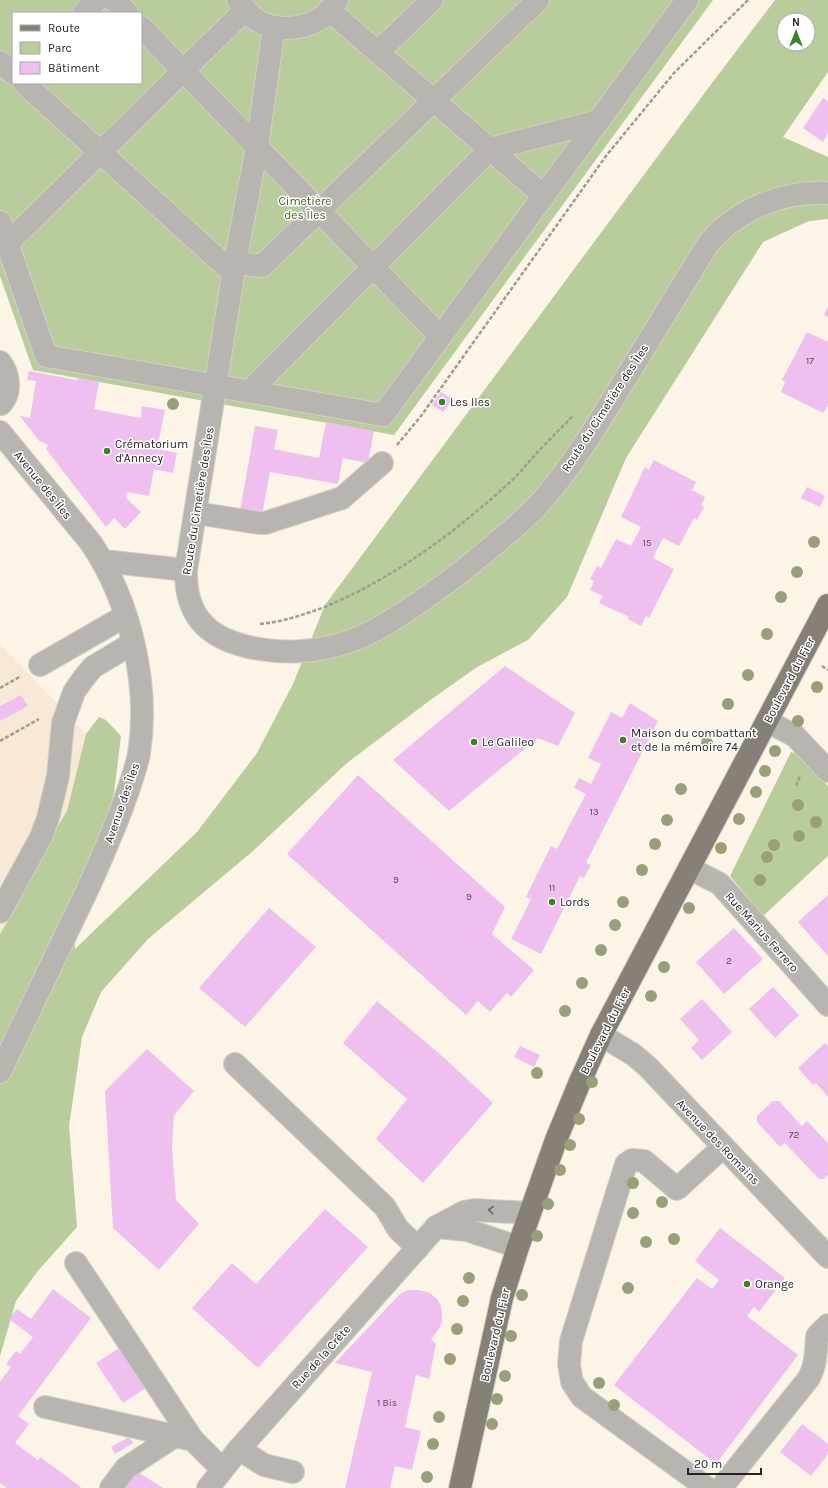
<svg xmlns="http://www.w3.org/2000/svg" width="828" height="1488" viewBox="0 0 828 1488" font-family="Karla,sans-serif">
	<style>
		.industrial { fill: #f7e9d5 }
		.green { fill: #b9cc9b; fill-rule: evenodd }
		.building { fill: #efbff0 }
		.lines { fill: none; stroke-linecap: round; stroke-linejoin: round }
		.minor-casing { stroke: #d5cfc3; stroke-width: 24 }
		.major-casing { stroke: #d5cfc3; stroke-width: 24 }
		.path { stroke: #a19c93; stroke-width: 2.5; stroke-dasharray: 4 2; stroke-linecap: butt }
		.minor { stroke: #b8b5b0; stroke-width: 22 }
		.major { stroke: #868077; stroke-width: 22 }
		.tree { fill: #99a078 }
		.oneway { stroke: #686560 }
		.poi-dot { fill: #3b8125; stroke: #fff; stroke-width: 1.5 }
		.labels { text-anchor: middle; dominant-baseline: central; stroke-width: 3; stroke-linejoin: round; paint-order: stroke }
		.number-label { font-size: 10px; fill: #584b53 }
		.park-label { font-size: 12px; fill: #485c1d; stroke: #fff }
		.poi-label { font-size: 12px; fill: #26241f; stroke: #fff; text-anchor: start }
		.street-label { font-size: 12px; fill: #26241f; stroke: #fff }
	</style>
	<rect width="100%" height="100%" fill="#fbf4e7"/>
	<path class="industrial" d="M0 644 86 734 67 811 40 855 18 904 0 934Z"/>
	<g class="green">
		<path d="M0 0H713L394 435 33 370 0 276ZM13 13H141V83H13Z"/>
		<path d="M775 0H828V72L783 137 828 157V219L809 221 763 242 626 458 567 597 528 640 477 667 429 701 347 763 253 851 148 939 101 992 82 1037 69 1126 77 1227 37 1272 16 1301 0 1356V934L18 904 40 855 67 811 86 734 99 717 106 720 121 736 114 793 104 833 73 896 75 949 197 832 257 753 293 684 325 605 712 83ZM784 20H808V44H784Z"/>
		<path d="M791 752 797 754 828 786V856L763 916 730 876Z"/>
	</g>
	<g class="building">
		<path d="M823 98 828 101V133L823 142 803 128Z"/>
		<path d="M828 306V317L824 315Z"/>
		<path d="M807 332 828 342V406L823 413 781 392 785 382 782 380Z"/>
		<path d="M29 371 77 380V378L99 382 94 409 141 418 142 406 165 410 157 449 177 453 173 473 154 469 149 496 127 492 126 498 141 512 125 529 114 518 106 527 46 449 48 445 41 441 40 442 20 416 30 418 36 381 27 380Z"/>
		<path d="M441 392 453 399 443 412 432 405Z"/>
		<path d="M326 422 374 431 368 463 343 458 338 484 270 472 262 515 240 511 255 426 278 430 274 449 319 458Z"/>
		<path d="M654 460 696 482 692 490 705 497 701 505 704 507 697 520 694 518 679 546 663 538 653 558 674 569 649 618 646 616 641 626 628 619 629 617 599 603 603 596 590 590 594 581 590 579 597 566 601 568 616 539 631 546 641 527 621 517 645 467 649 470Z"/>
		<path d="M807 487 825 496 820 507 801 498Z"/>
		<path d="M505 666 575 713 558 746 538 738 449 811 393 760Z"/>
		<path d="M21 695 28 706 0 721V706Z"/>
		<path d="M630 703 658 721 586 863 591 865 584 878 580 876 541 954 511 939 531 899 526 897 551 846 557 849 586 794 574 788 579 778 591 784 601 764 588 758 611 712 622 718Z"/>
		<path d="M358 775 505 907 492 934 534 970 511 997 507 993 490 1012 478 1001 466 1015 287 854Z"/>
		<path d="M828 895V956L798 922Z"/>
		<path d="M269 908 316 947 245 1027 199 988Z"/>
		<path d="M734 928 763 959 724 994 696 962Z"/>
		<path d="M773 987 799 1015 775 1038 749 1009Z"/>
		<path d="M702 999 732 1032 702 1060 691 1048 699 1040 680 1019Z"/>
		<path d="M377 1001 442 1056 493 1103 423 1183 376 1139 407 1099 343 1043Z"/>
		<path d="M825 1043 828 1046V1097L816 1083 813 1085 798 1068Z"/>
		<path d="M520 1046 540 1055 534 1067 514 1057Z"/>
		<path d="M147 1049 194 1091 174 1115 172 1148 176 1200 199 1224 159 1270 113 1228 105 1091Z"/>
		<path d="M773 1101H779L802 1126 807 1121 828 1143V1175L824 1179H819L785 1143 780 1147 757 1122V1116Z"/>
		<path d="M325 1209 368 1247 258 1368 192 1308 232 1263 256 1284Z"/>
		<path d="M720 1228 785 1278 759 1312 754 1307 747 1316 798 1355 716 1464 614 1385 697 1278 712 1289 719 1280 695 1261Z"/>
		<path d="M53 1289 91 1318 18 1416 29 1424 15 1443 38 1460 40 1457 81 1487 80 1488H7L0 1483V1382L11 1367 6 1364 16 1351 20 1354 33 1337 9 1319 17 1309 31 1319Z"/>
		<path d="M408 1290H419L430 1293 437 1299 441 1306 442 1314V1322L439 1329 431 1339 436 1344 429 1379 416 1375 405 1427 421 1431 412 1470 395 1466 390 1488H345L372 1372 335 1363 400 1294Z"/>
		<path d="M122 1346 148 1387 123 1403 96 1363Z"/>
		<path d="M802 1424 828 1444V1454L811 1476 780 1452Z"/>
		<path d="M129 1437 133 1443 115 1454 111 1447Z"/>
		<path d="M133 1469 163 1488H120Z"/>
	</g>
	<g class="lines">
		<g class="minor-casing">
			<g id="minor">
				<path d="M114 0 127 13"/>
				<path d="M238 0C244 8 250 17 260 22 285 34 323 28 337 0"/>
				<path d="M329 10 544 196"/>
				<path d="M84 13 97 0"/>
				<path d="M141 27 440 336"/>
				<path d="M274 27 257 147 235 263 186 570C185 612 204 636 245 646 280 655 319 653 353 640 370 634 385 625 400 615 431 595 461 573 489 549 509 532 531 515 547 495 577 459 600 420 624 381 652 335 680 290 708 244 736 210 783 190 828 193"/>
				<path d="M378 52 432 0"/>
				<path d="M0 62 13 73"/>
				<path d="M24 83 233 273"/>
				<path d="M0 222 46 356 383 415 687 0"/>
				<path d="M7 244 245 10"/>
				<path d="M235 263 262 266 538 0"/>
				<path d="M0 362C9 373 12 393 1 404"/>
				<path d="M250 391 490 149 599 121"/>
				<path d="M0 432 91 543C130 601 150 684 139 754 135 773 128 790 122 808 109 841 96 872 81 903 54 959 27 1016 0 1072"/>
				<path d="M196 513 259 523H265L342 498 382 463"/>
				<path d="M103 561 186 570"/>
				<path d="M40 665 125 616"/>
				<path d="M767 721 795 736 828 771"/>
				<path d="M689 868 720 884 828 1005"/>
				<path d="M0 912 41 837 48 818 58 776 63 723 74 692 83 679 93 667 133 643"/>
				<path d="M601 1035 634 1055 648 1067 828 1257"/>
				<path d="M235 1064 385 1207 398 1229 418 1248"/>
				<path d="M436 1227 467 1230 518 1247"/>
				<path d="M76 1263 193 1440"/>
				<path d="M45 1407 193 1440 222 1469"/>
				<path d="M239 1449 264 1465 293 1472"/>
				<path d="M111 1488 126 1468 175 1436"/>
				<path d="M208 1488 239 1449 436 1227 464 1212 474 1210 530 1213"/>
				<path d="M707 1488 582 1397 572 1382 569 1365 571 1341 626 1164 632 1160 644 1161 677 1189 723 1147"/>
				<path d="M721 1488 809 1378C816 1365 816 1351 817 1336L828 1325"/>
			</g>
		</g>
		<g class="major-casing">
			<path id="major" d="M460 1488 502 1298 518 1247 556 1140 579 1084 601 1035 828 605"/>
		</g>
		<g class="path">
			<path d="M397 445 421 416 606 156 674 73 748 0"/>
			<path d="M260 624C282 622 302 615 322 608 391 580 453 534 508 484 518 475 526 465 535 455 547 442 560 429 573 416"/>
			<path d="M822 666 828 670"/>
			<path d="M0 688 21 676"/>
			<path d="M0 741 39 719"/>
			<path d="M796 786 800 776"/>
		</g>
		<use href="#minor" class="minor"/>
		<use href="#major" class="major"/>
	</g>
	<g class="tree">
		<circle cx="173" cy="404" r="6"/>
		<circle cx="814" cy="542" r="6"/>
		<circle cx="797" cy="572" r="6"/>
		<circle cx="781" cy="597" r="6"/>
		<circle cx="767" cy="634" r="6"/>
		<circle cx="748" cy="675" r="6"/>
		<circle cx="817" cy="687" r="6"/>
		<circle cx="728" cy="704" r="6"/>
		<circle cx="798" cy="721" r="6"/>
		<circle cx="707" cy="743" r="6"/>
		<circle cx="775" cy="751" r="6"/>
		<circle cx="765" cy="771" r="6"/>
		<circle cx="681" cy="789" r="6"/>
		<circle cx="756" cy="792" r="6"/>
		<circle cx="798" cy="805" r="6"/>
		<circle cx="739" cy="819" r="6"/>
		<circle cx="667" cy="820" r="6"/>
		<circle cx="816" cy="822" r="6"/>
		<circle cx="799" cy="836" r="6"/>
		<circle cx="655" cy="844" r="6"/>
		<circle cx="774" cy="845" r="6"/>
		<circle cx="721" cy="848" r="6"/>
		<circle cx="767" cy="857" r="6"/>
		<circle cx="642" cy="870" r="6"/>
		<circle cx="760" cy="880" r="6"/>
		<circle cx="623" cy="902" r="6"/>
		<circle cx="689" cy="908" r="6"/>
		<circle cx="615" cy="925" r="6"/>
		<circle cx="601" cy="950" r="6"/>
		<circle cx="664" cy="967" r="6"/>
		<circle cx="582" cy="983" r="6"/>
		<circle cx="651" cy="996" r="6"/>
		<circle cx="565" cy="1011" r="6"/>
		<circle cx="537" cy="1073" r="6"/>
		<circle cx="592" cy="1082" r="6"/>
		<circle cx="579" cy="1119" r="6"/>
		<circle cx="570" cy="1145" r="6"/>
		<circle cx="560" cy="1170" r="6"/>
		<circle cx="633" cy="1183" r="6"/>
		<circle cx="662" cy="1202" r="6"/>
		<circle cx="548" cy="1204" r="6"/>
		<circle cx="633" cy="1213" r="6"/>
		<circle cx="537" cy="1236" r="6"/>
		<circle cx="674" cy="1239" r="6"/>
		<circle cx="646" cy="1242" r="6"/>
		<circle cx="469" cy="1278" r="6"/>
		<circle cx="628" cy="1288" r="6"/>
		<circle cx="522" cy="1295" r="6"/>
		<circle cx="463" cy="1301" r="6"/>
		<circle cx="457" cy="1329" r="6"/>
		<circle cx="511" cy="1336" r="6"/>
		<circle cx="450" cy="1359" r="6"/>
		<circle cx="505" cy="1376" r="6"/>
		<circle cx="599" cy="1383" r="6"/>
		<circle cx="497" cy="1399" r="6"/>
		<circle cx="614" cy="1405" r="6"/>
		<circle cx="439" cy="1417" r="6"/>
		<circle cx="492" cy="1424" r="6"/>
		<circle cx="433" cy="1444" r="6"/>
		<circle cx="427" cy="1477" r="6"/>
	</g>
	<defs><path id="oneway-chevron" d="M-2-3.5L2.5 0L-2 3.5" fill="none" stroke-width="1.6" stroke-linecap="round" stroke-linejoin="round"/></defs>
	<use class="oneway" href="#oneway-chevron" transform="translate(491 1210) rotate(-178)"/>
	<g class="poi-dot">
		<circle cx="442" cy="402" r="4"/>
		<circle cx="107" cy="451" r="4"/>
		<circle cx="623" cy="740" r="4"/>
		<circle cx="474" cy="742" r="4"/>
		<circle cx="552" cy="902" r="4"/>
		<circle cx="747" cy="1284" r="4"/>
	</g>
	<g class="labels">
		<g class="number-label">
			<text x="810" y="361">17</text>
			<text x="647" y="543">15</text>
			<text x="594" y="812">13</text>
			<text x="396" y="880">9</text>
			<text x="552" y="888">11</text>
			<text x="469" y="897">9</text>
			<text x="729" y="961">2</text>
			<text x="794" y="1135">72</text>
			<text x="387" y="1403">1 Bis</text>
		</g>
		<g class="park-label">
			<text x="305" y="201">Cimetière<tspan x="305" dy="14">des Îles</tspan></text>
		</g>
		<g class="poi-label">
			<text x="450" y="402">Les Iles</text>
			<text x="115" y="444">Crématorium<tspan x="115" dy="14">d'Annecy</tspan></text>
			<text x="631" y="733">Maison du combattant<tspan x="631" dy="14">et de la mémoire 74</tspan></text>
			<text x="482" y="742">Le Galileo</text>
			<text x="560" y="902">Lords</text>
			<text x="755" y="1284">Orange</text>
		</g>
		<g class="street-label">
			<text transform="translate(605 408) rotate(-57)">Route du Cimetière des Îles</text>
			<text transform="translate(43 485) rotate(51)">Avenue des Îles</text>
			<text transform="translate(198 501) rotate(-81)">Route du Cimetière des Îles</text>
			<text transform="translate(789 680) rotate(-62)">Boulevard du Fier</text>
			<text transform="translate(122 803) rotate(-71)">Avenue des Îles</text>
			<text transform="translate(762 932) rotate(48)">Rue Marius Ferrero</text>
			<text transform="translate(605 1031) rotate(-63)">Boulevard du Fier</text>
			<text transform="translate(718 1142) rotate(46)">Avenue des Romains</text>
			<text transform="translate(495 1335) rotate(-77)">Boulevard du Fier</text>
			<text transform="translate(321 1357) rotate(-48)">Rue de la Crête</text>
		</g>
	</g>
	<rect x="12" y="12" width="130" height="72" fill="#ffffff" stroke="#a8a7a5"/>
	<rect x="20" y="25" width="20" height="6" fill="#868077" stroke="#a8a7a5"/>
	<text x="48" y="32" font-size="12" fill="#26241f">Route</text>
	<rect x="20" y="42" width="20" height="12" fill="#b9cc9b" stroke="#a8a7a5"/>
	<text x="48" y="52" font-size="12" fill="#26241f">Parc</text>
	<rect x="20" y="62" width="20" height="12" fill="#efbff0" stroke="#a8a7a5"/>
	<text x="48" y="72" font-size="12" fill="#26241f">Bâtiment</text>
	<g transform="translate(796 32)"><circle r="19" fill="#ffffff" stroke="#a8a7a5"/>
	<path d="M0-3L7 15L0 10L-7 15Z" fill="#3b8125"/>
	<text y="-6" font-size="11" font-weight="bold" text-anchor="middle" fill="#26241f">N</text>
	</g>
	<path d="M688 1468v6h73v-6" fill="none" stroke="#26241f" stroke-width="2"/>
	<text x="694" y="1468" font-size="12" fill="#26241f" stroke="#ffffff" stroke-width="3" paint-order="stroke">20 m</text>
</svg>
